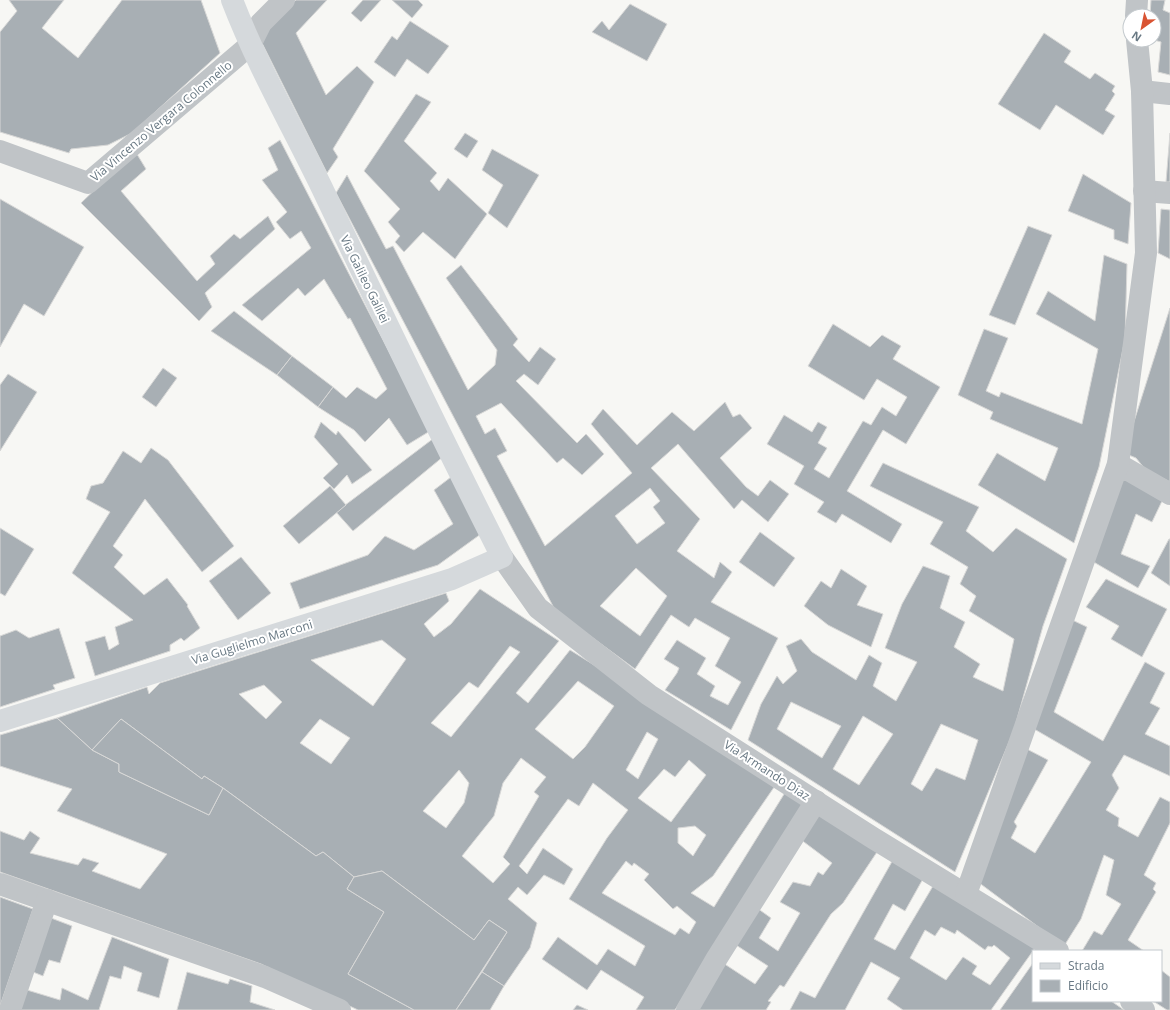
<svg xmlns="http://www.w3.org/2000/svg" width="1170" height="1010" viewBox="0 0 1170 1010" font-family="'Open Sans',sans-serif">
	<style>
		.building { fill: #a8afb4; stroke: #d8d8d7; fill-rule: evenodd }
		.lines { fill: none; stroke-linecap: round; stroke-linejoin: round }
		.street { stroke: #c0c4c7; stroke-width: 22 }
		.secondary { stroke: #d5d9dc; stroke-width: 22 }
		.labels { text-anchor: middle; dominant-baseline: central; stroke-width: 4; stroke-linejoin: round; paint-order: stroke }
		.street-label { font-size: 12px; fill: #687883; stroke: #fff }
	</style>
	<rect width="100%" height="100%" fill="#f7f7f4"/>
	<g class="building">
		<path d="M9 0H64L42 28 78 58 122 0H201L220 53 132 133 108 145 71 149 69 153 0 132V32L17 11Z"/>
		<path d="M296 0H327L296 33 326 95 357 66 374 82 333 149 338 157 327 173 259 37Z"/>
		<path d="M363 0H381L361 22 351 13Z"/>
		<path d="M392 0H418L423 5 412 18Z"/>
		<path d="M1151 0H1165L1163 10 1170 13V75L1158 72 1161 42 1154 40V16H1150Z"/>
		<path d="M630 4 667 24 647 61 592 32 602 21 609 30Z"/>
		<path d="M410 21 449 46 428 74 407 59 395 77 374 62 392 36 397 40Z"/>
		<path d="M1044 33 1071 51 1064 62 1090 79 1095 73 1115 86 1112 91 1115 94 1105 110 1115 116 1103 135 1056 105 1040 130 998 104Z"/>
		<path d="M416 94 431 102 404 141 437 173 430 181 439 191 448 178 487 214 455 259 423 232 404 252 395 242 400 236 388 222 400 209 364 171Z"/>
		<path d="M465 133 478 141 467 158 454 149Z"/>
		<path d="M1170 133V182H1166Z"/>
		<path d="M280 140 430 431 407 445 389 418 365 442 354 430 318 407 333 387 346 398 357 387 376 399 387 389 350 318 348 319 324 279 305 296 298 288 262 321 242 305 311 248 301 231 290 239 276 222 287 212 262 180 278 170 268 148Z"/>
		<path d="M492 149 539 175 507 228 488 213 503 185 482 170Z"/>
		<path d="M135 151 146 169 121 191 197 281 215 264 210 256 234 234 240 239 268 216 275 229 205 293 212 307 199 321 81 203Z"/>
		<path d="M1083 174 1131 203 1128 244 1114 239V230L1068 211Z"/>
		<path d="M347 175 386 249 393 246 468 390 495 365 497 350 446 278 461 265 518 339 513 345 529 362 540 347 556 359 538 385 524 374 516 381 577 443 586 434 604 454 582 475 563 458 557 463 501 403 476 416 485 434 495 428 507 451 497 456 545 546 632 473 591 424 603 409 637 445 672 412 694 431 725 402 733 417 740 414 752 428 720 458 746 487 758 496 770 480 789 494 768 522 742 500 734 509 678 444 651 468 700 519 677 551 714 578 720 562 732 572 711 602 778 638 731 730 665 690 677 673 679 668 664 659 677 640 706 658 697 674 715 686 710 696 728 705 741 682 715 666 730 638 695 618 689 627 671 615 635 669 555 610 336 193ZM650 488 660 501 653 507 665 523 637 544 615 516ZM636 568 667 596 640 636 600 606Z"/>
		<path d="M0 199 84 247 44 316 24 304 0 347Z"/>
		<path d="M1161 209 1170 210V259L1158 253Z"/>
		<path d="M1028 226 1052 235 1015 325 989 315Z"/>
		<path d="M1104 255 1127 264 1125 339 1099 467 1074 543 978 485 997 453 1045 481 1058 448 990 419 993 412 958 395 984 329 1008 338 986 391 999 397 1001 392 1082 424 1098 349 1036 314 1048 291 1095 321Z"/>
		<path d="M1170 308V482L1145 469 1136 458 1124 453Z"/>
		<path d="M234 311 292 356 277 375 211 331Z"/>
		<path d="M833 324 870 347 882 335 901 346 893 359 940 387 906 444 883 430 847 491 902 524 891 543 842 514 836 523 817 512 824 502 794 484 804 466 767 444 784 415 812 432 818 422 827 427 818 443 827 448 814 469 829 478 863 421 871 425 882 407 896 416 907 397 877 379 864 400 808 366Z"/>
		<path d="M292 356 333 387 318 407 277 375Z"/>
		<path d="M163 368 177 378 156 407 142 397Z"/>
		<path d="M8 374 37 392 0 451V385Z"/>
		<path d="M321 422 336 435 338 431 372 470 352 484 347 475 334 489 323 478 338 464 314 437Z"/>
		<path d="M434 438 444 456 353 531 336 512Z"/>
		<path d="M151 448 168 460 234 546 202 572 145 499 113 546 123 555 114 567 144 595 167 578 188 605 187 606 200 628 184 641 181 638 170 645V651L95 676 85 642 105 636 109 650 119 644 115 627 133 620 72 573 110 512 86 499 91 486 103 483 123 451 141 463Z"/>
		<path d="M883 463 979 507 966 531 993 552 1016 528 1067 559 1043 626 1014 730 955 872 748 740 761 704 777 676 783 684 797 671 786 646 801 639 812 652 856 680 869 655 882 663 873 686 896 701 917 662 885 648 902 604 923 566 950 576 940 608 965 622 954 647 980 664 973 677 1003 691 1014 639 969 611 976 596 960 584 968 567 930 544 943 522 870 486ZM791 702 841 726 822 758 777 729ZM863 716 893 734 859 785 833 769ZM941 724 978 740 965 780 936 768 922 791 911 784Z"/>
		<path d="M455 474 485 531 438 565 300 609 290 583 368 555 385 536 414 550 453 524 434 490Z"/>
		<path d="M1119 480H1126L1163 499 1152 522 1136 514 1121 554 1150 566 1138 588 1092 561Z"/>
		<path d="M330 486 346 505 299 544 283 526Z"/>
		<path d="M0 528 34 549 5 596 0 593Z"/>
		<path d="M760 532 795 558 774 587 739 562Z"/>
		<path d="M1169 539H1170V586L1151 573Z"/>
		<path d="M241 557 271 593 238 620 209 581Z"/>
		<path d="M841 569 867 586 857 605 883 614 871 647 828 625 804 606 821 581 831 588Z"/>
		<path d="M1106 579 1167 609 1142 657 1111 639 1119 626 1086 607Z"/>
		<path d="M480 589 559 641 516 693 528 703 570 650 779 780 713 876 691 893 714 907 786 791 804 803 675 1010H636L644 997 601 970 587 990 542 959 558 937 597 965 608 949 635 966 645 946 569 899 607 838 628 810 593 783 579 806 568 799 519 866 527 874 543 848 573 869 564 885 544 875 527 895 518 887 508 899 537 923 530 948 504 986 482 972 507 932 489 920 474 940 382 871 354 877 323 852 316 856 223 788 204 776 202 779 121 719 92 750 57 718 147 687 149 694 160 683 446 593 449 601 424 624 434 637 451 624ZM382 640 406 659 373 706 311 660ZM510 646 520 652 451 737 431 723 469 682 478 688ZM578 681 614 706 585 747 573 759 535 729ZM264 685 282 702 266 719 239 694ZM320 719 350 738 331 764 300 743ZM647 732 658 739 638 779 626 770ZM521 758 546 777 534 792 539 796 503 857 510 864 493 883 462 856 494 816 503 783ZM689 760 706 775 671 822 638 798 664 769 675 777ZM459 770 469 783 464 803 446 828 423 811ZM695 826 706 835 693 856 678 843V828ZM626 861 632 866 634 863 649 874 644 880 673 909 677 906 696 922 689 934 680 928 675 935 602 893Z"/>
		<path d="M1068 618 1087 627 1054 712 1103 741 1145 662 1165 673 1150 703 1160 708 1145 734 1170 746V776L1124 755 1112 775 1119 788 1106 810 1119 818 1118 826 1138 837 1160 797 1170 802V823L1144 875 1156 883 1153 889 1156 892 1128 940 1144 951H1082L1094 931 1102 935 1121 904 1106 895 1114 860 1104 855 1081 919 1064 946 978 882 1021 746 1048 760 1014 822 1017 826 1011 838 1035 853 1091 762 1029 726Z"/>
		<path d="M59 628 75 678 53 685 55 689 0 707V636L16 630 29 638Z"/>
		<path d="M57 718 92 750 119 764V772L209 815 223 788 316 856 323 852 354 877 347 889 384 912 348 974 414 1010H358L261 964 0 872V831L24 840 30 831 40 838 30 853 78 865 83 858 99 863 92 871 140 889 167 854 57 811 72 789 0 766V735Z"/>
		<path d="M121 719 202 779 204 776 223 788 209 815 119 772V764L92 750Z"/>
		<path d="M819 810 879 849 843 903 831 914 784 987 780 985 768 1001 771 1002 766 1010H696L723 963 755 984 768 966 736 945 757 908 771 918 759 938 778 951 800 913 780 902 793 882 810 886 818 872 823 875 832 863 800 839Z"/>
		<path d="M894 858 924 877 905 911 893 904 874 939 895 950 936 881 1035 948 991 1010H903L887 999 900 978 871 962 845 1010H790L800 991 815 998ZM941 927 955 934 957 930 985 950 988 946 992 947 994 945 1010 958 990 985 972 974 977 966 963 957 946 980 910 958 925 930 935 936Z"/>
		<path d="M382 871 474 940 489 920 507 932 456 1010H414L348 974 384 912 347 889 354 877Z"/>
		<path d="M0 897 33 909 0 1006Z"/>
		<path d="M51 918 72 926 60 963 49 960 43 976 33 972Z"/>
		<path d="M112 937 169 959 159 998 137 991 142 973 124 966 121 979 110 976 99 1010H19L27 990 60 1000 62 988 88 1000Z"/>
		<path d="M1033 963V1001H1111L1124 1010H1000Z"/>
		<path d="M1161 970 1170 977V1010H1167L1153 1001H1161Z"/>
		<path d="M187 972 228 984 230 979 252 986 250 1002 275 1010H177Z"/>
		<path d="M482 972 504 986 490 1010H456Z"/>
		<path d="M577 1005 588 1010H573Z"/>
	</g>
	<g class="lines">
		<g class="street">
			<path d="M1136 16 1137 0"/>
			<path d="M1142 91 1170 94"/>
			<path d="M0 151 88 183 250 45 261 23 284 0"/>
			<path d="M1144 191 1170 193"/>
			<path d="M1118 464 1170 494"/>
			<path d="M502 557 538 608 649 695 873 838 1058 951"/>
			<path d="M0 884 265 977 340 1010"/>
			<path d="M966 894 1118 464 1146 253 1142 91 1137 40"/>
			<path d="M1131 1001 1144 1010"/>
			<path d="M10 1010 47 900"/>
			<path d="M687 1010 717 958 816 801"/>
		</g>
		<path class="secondary" d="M0 721 452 579 502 557C440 435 381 312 322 188 292 126 257 65 232 0"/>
	</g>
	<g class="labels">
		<g class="street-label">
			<text transform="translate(161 121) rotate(-40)">Via Vincenzo Vergara Colonnello</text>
			<text transform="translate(365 279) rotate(64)">Via Galileo Galilei</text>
			<text transform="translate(252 642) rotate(-17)">Via Guglielmo Marconi</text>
			<text transform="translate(767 770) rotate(33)">Via Armando Diaz</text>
		</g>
	</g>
	<rect x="1032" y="950" width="130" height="52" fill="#ffffff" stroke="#c3c9cd"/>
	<rect x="1040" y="963" width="20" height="6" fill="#d5d9dc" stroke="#c3c9cd"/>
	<text x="1068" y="970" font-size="12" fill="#687883">Strada</text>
	<rect x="1040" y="980" width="20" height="12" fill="#a8afb4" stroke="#c3c9cd"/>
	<text x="1068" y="990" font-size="12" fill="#687883">Edificio</text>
	<g transform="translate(1142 28) rotate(213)"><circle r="19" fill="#ffffff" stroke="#c3c9cd"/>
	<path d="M0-3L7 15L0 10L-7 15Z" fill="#d95332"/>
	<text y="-6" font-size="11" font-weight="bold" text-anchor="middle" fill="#687883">N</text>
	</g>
</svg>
